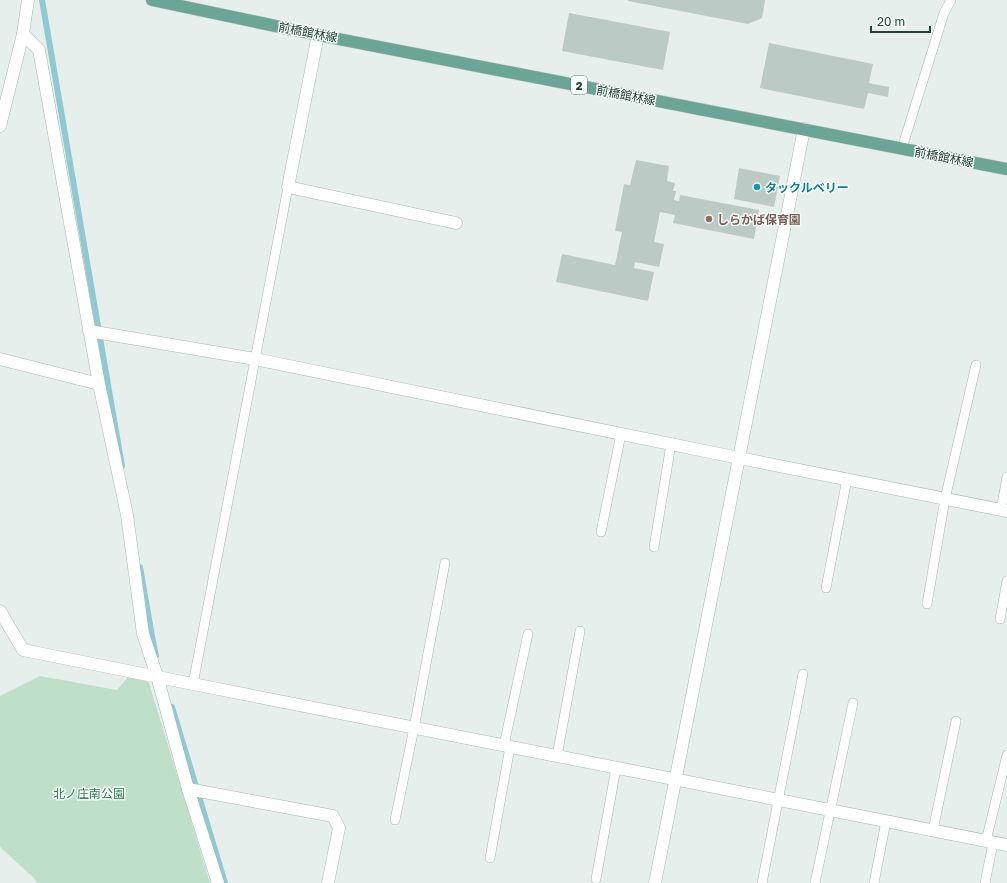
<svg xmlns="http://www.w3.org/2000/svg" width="1007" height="883" viewBox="0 0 1007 883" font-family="'Golos Text','Noto Sans JP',sans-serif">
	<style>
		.green { fill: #bfe0c8 }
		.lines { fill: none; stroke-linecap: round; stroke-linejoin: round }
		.stream { stroke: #8ec9d4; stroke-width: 6 }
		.building { fill: #bbcac4 }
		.service-casing { stroke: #a8b8b2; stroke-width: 10 }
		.minor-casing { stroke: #a8b8b2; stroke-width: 13 }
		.primary-casing { stroke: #c2cac8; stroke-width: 13 }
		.service { stroke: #fff; stroke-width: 9 }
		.minor { stroke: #fff; stroke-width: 12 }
		.primary { stroke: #6aa596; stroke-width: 12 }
		.culture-dot { fill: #0f9aa8; stroke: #f7fbf9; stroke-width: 1.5 }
		.education-dot { fill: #8d6e63; stroke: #f7fbf9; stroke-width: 1.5 }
		.labels { text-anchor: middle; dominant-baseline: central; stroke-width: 3; stroke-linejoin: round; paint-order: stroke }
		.shield { fill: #f7fbf9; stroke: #637a73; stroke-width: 1 }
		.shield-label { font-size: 11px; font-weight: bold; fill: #24423a }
		.street-label { font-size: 12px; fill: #24423a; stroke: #f7fbf9 }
		.culture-label { font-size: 12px; font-weight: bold; fill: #0d838f; stroke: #f7fbf9; text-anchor: start }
		.education-label { font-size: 12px; font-weight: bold; fill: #785e54; stroke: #f7fbf9; text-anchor: start }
		.park-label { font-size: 12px; fill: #2d7a4b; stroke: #f7fbf9 }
	</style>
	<rect width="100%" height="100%" fill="#e6efeb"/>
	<path class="green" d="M40 676 117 690 129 676 141 678 149 683 210 883H37L34 878 1 848 0 846V696Z"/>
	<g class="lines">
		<g class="stream">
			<path d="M42 0 122 466"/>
			<path d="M140 567 153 642 156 656"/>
			<path d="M172 707 225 883"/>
		</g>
	</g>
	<g class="building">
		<path d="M628 0H765L762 18 748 24 628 1Z"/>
		<path d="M569 13 670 32 663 70 562 51Z"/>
		<path d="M769 43 873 64 869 83 889 87 888 97 868 93 864 109 760 88Z"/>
		<path d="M636 160 669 166 667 181 675 183 673 191H676L674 200 679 201 680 195 759 210 754 239 673 223 675 215 660 212 654 242 664 244 659 267 635 262 634 268 654 272 648 301 556 282 562 254 615 265 622 232 615 231 624 184 630 185Z"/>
		<path d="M739 168 780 176 774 207 734 199Z"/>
	</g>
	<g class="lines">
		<g class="service-casing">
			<g id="service">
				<path d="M902 148 944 13 951 0"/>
				<path d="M1001 510 1007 477"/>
				<path d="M601 532 621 434"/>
				<path d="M654 547 671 444"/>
				<path d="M826 588 847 479"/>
				<path d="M927 604 945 499 976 365"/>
				<path d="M1000 619 1007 581"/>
				<path d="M193 684 288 187"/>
				<path d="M504 745 528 634"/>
				<path d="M557 756 580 631"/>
				<path d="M395 820 414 728 445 563"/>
				<path d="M933 830 956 721"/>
				<path d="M986 841 1007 755"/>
				<path d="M490 858 510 747"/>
				<path d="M596 879 616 768"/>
				<path d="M762 883 803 674"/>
				<path d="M815 883 853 703"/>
				<path d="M874 883 886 821"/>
				<path d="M985 883 993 843"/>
			</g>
		</g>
		<g class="minor-casing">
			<g id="minor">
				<path d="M23 34 39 50 99 384 127 515 143 634 157 676 188 789 218 883"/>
				<path d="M318 35 288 187 456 223"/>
				<path d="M0 126 23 34 28 0"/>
				<path d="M89 331 255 359 739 458 1007 511"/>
				<path d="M0 359 99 384"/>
				<path d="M0 611 23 650 193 684 1007 845"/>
				<path d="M188 789 333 816 339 828 328 883"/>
				<path d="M655 883 804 129"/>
			</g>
		</g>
		<g class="primary-casing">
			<path id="primary" d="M152 0 318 35 1007 169"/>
		</g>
		<use href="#service" class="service"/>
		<use href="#minor" class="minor"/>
		<use href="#primary" class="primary"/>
	</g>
	<circle class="culture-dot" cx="757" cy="187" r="4"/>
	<circle class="education-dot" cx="709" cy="219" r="4"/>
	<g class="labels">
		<rect class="shield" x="571" y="76" width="16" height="18" rx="3"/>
		<g class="shield-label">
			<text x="579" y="85">2</text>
		</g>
		<g class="street-label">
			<text transform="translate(308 32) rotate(11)">前橋館林線</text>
			<text transform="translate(626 95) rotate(11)">前橋館林線</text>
			<text transform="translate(944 157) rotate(11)">前橋館林線</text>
		</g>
		<g class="culture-label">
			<text x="765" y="187">タックルベリー</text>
		</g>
		<g class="education-label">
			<text x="717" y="219">しらかば保育園</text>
		</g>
		<g class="park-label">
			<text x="89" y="793">北ノ庄南公園</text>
		</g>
	</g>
	<path d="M871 26v6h59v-6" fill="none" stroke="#24423a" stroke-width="2"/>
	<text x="877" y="26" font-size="12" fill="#24423a" stroke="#f7fbf9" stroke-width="3" paint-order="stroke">20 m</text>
</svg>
